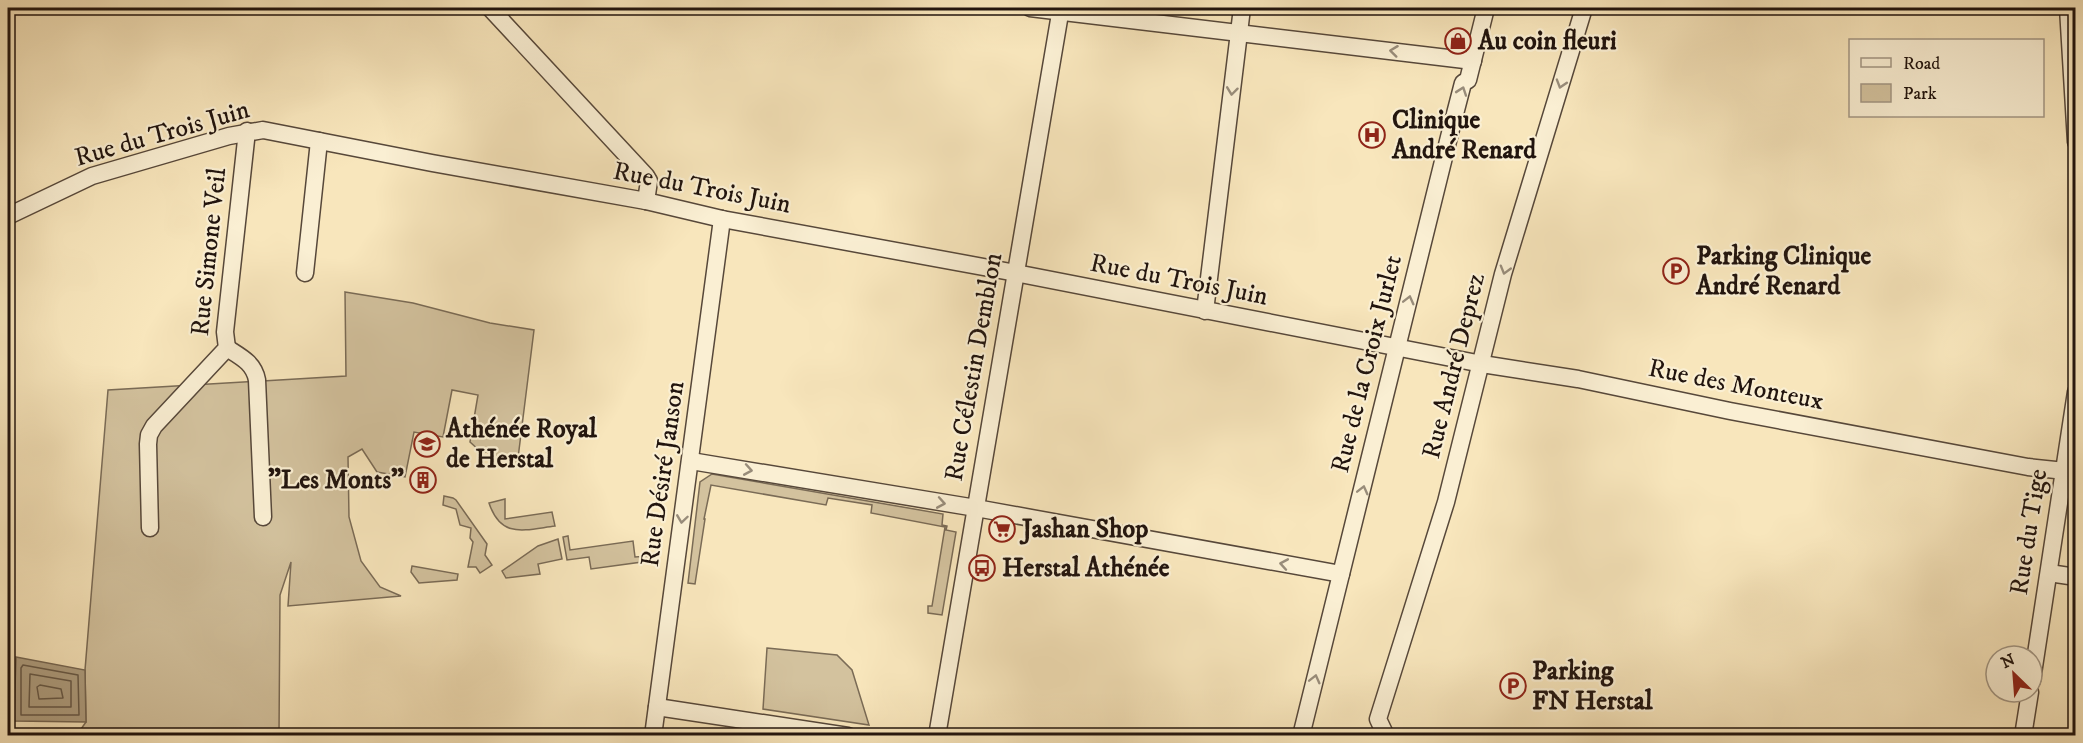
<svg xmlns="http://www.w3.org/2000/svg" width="2083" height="743" viewBox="0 0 2083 743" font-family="'IM FELL DW Pica',serif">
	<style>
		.green { fill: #d3c29e; stroke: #7a6b56; stroke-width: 1.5 }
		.water { fill: #af9f81; stroke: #766753; stroke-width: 1.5 }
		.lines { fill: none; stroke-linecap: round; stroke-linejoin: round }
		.shore { stroke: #685a48; stroke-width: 1.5 }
		.minor-casing { stroke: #57483a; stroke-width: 19 }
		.minor { stroke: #faefd3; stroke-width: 16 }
		.oneway { stroke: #988c7a }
		.labels { text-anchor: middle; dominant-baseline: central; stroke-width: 4.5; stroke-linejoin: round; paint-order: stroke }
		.poi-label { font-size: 26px; font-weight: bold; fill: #21140e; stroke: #faefd3; text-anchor: start }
		.street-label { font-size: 26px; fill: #21140e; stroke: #faefd3 }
	</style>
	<rect width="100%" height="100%" fill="#f8e6bc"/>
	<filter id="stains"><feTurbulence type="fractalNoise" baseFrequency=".00333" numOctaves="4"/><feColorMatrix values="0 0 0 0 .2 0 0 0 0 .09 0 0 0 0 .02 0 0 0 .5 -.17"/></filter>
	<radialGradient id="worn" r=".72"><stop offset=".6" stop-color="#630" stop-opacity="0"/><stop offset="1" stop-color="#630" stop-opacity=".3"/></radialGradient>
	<g class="green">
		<path d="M345 292 413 303 490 323 534 330 517 466 499 465 491 453 480 451 470 442 478 395 452 390 443 437 414 432 405 477 377 472 362 449 348 457 349 517 361 561 380 587 401 596 288 606 291 562 280 595 279 735 76 736 86 722 85 670 108 390 346 376Z"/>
		<path d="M712 474 943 514 942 525 947 526 946 530 956 532 942 615 928 613V606H932L945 527 871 513 872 505 828 498 826 505 711 485 704 519H705L695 584 688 583 700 482Z"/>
		<path d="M444 496 453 498 456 500 487 544 485 555 492 565 480 573 476 567H468L473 542 470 538 471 528 460 525 456 509 443 505Z"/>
		<path d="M505 499V519L552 512 555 526C524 530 501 539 489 503Z"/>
		<path d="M568 536 570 550 633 541 635 557 648 556 649 561 591 569 589 557 567 560 563 537Z"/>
		<path d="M558 539 562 559 538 564 540 574 506 578 502 571 538 546Z"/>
		<path d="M412 566 458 574 457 580 419 583 411 572Z"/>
		<path d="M767 648 837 655 852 670 869 725 763 709Z"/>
	</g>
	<path class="water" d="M16 657 85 670 86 722 14 721Z"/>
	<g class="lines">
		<g class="shore">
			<path d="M23 665 78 675 79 715H21V668Z"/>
			<path d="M30 674 71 681V707H29Z"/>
			<path d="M40 685 61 689 63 698 39 699 37 687Z"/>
		</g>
		<g class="minor-casing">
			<g id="minor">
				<path d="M490 8 646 176 649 181 646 201"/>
				<path d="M1030 8 1473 61"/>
				<path d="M2068 8 2076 142"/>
				<path d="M8 216 92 176 229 136 263 130 432 163 646 201 722 219 1016 273 1482 364 1578 379 1730 411 2028 467 2065 471"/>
				<path d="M305 273 319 141"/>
				<path d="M1205 311 1242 8"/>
				<path d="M227 348C241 357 254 363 257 380L263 517"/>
				<path d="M691 461 976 508 1341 574"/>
				<path d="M150 528 148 444 149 435 154 426 227 348 225 332 247 131"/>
				<path d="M2049 573 2076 577"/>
				<path d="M2032 680 2076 392"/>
				<path d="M657 707 848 736"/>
				<path d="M653 736 722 219"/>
				<path d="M937 736 1061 8"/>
				<path d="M1301 736 1449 137 1463 83 1468 80 1486 8"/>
				<path d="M1386 736 1378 719 1446 502 1503 274 1584 8"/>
				<path d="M2023 736 2030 692"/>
			</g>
		</g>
		<use href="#minor" class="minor"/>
	</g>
	<defs><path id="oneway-chevron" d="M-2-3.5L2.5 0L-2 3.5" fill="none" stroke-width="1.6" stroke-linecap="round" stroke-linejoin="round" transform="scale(1.5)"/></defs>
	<g class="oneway">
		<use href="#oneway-chevron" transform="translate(1394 51) rotate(-173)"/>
		<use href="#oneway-chevron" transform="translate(1561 84) rotate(107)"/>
		<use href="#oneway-chevron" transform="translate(1232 91) rotate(97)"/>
		<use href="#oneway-chevron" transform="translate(1462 91) rotate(-71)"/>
		<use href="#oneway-chevron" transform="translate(1505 270) rotate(106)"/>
		<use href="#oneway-chevron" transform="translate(1409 300) rotate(-76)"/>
		<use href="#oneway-chevron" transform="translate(748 470) rotate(10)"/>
		<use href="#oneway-chevron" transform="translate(1363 490) rotate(-76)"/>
		<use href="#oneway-chevron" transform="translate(941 503) rotate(10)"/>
		<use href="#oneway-chevron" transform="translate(682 519) rotate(98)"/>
		<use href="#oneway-chevron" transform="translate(1284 564) rotate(-170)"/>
		<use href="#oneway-chevron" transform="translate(1315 679) rotate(-76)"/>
	</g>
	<defs>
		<g id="shop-ring" transform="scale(1.35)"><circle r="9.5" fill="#faefd3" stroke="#8f2418" stroke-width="1.5"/><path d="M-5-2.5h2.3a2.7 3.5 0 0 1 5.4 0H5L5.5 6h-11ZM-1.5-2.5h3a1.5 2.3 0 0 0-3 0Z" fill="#8f2418"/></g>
		<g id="hospital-ring" transform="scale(1.35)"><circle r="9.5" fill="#faefd3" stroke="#8f2418" stroke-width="1.5"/><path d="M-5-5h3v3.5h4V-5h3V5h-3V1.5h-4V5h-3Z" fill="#8f2418"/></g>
		<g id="parking-ring" transform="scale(1.35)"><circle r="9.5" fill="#faefd3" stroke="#8f2418" stroke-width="1.5"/><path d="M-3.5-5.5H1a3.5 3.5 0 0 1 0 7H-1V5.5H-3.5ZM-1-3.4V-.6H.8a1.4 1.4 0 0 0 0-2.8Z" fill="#8f2418"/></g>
		<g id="school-ring" transform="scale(1.35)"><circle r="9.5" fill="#faefd3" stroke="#8f2418" stroke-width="1.5"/><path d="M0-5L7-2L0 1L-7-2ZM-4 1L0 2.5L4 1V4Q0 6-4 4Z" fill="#8f2418"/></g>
		<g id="building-ring" transform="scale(1.35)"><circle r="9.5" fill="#faefd3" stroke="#8f2418" stroke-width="1.5"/><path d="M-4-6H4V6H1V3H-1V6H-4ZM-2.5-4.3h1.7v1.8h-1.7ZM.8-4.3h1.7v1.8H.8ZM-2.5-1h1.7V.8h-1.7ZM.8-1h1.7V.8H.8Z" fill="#8f2418"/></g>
		<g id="supermarket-ring" transform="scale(1.35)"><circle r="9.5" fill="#faefd3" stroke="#8f2418" stroke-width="1.5"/><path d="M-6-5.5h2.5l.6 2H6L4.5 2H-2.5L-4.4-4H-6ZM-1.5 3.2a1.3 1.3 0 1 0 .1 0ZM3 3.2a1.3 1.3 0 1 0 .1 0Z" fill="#8f2418"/></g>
		<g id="bus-ring" transform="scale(1.35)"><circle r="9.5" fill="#faefd3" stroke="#8f2418" stroke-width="1.5"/><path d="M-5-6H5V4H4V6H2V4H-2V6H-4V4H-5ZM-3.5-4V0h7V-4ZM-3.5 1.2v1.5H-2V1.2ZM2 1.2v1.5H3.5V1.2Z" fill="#8f2418"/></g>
	</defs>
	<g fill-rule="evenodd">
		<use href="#shop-ring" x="1458" y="41"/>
		<use href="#hospital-ring" x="1372" y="135"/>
		<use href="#parking-ring" x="1676" y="271"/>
		<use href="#school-ring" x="427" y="444"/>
		<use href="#building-ring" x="423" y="480"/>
		<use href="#supermarket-ring" x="1002" y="529"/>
		<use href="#bus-ring" x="982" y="568"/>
		<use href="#parking-ring" x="1513" y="686"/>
	</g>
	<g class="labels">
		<g class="poi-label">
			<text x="1478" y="41">Au coin fleuri</text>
			<text x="1392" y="120">Clinique<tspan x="1392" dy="30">André Renard</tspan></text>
			<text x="1696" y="256">Parking Clinique<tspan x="1696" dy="30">André Renard</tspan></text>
			<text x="446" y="429">Athénée Royal<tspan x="446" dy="30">de Herstal</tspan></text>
			<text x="404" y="480" text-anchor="end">"Les Monts"</text>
			<text x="1022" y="529">Jashan Shop</text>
			<text x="1002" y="568">Herstal Athénée</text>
			<text x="1532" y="671">Parking<tspan x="1532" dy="30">FN Herstal</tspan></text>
		</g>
		<g class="street-label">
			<text transform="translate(162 134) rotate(-16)">Rue du Trois Juin</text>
			<text transform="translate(702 188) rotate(11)">Rue du Trois Juin</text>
			<text transform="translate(209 252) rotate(-84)">Rue Simone Veil</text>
			<text transform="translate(1179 280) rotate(11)">Rue du Trois Juin</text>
			<text transform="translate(1367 364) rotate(-76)">Rue de la Croix Jurlet</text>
			<text transform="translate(1454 366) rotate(-76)">Rue André Deprez</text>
			<text transform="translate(974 367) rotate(-80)">Rue Célestin Demblon</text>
			<text transform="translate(1736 385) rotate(11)">Rue des Monteux</text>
			<text transform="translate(663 474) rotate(-82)">Rue Désiré Janson</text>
			<text transform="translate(2029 532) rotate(-81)">Rue du Tige</text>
		</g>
	</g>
	<rect width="2083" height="743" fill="none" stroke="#f8e6bc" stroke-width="30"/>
	<rect x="9" y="9" width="2065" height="725" fill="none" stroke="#21140e" stroke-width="3"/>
	<rect x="15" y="15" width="2053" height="713" fill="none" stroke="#21140e" stroke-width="1.5"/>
	<rect x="1849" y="39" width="195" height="78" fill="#faefd3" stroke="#a39784" stroke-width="1.5"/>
	<rect x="1861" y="58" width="30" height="9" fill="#faefd3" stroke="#a39784" stroke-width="1.5"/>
	<text x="1903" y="69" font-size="18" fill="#21140e">Road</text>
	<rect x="1861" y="84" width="30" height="18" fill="#d3c29e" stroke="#a39784" stroke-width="1.5"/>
	<text x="1903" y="99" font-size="18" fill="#21140e">Park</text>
	<g transform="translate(2014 674) rotate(335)"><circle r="28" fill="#faefd3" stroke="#a39784" stroke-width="1.5"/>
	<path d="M0-4.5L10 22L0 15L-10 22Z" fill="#8f2418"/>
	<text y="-9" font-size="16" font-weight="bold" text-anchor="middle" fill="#21140e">N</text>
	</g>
	<rect width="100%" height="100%" filter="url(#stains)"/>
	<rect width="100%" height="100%" fill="url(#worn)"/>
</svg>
